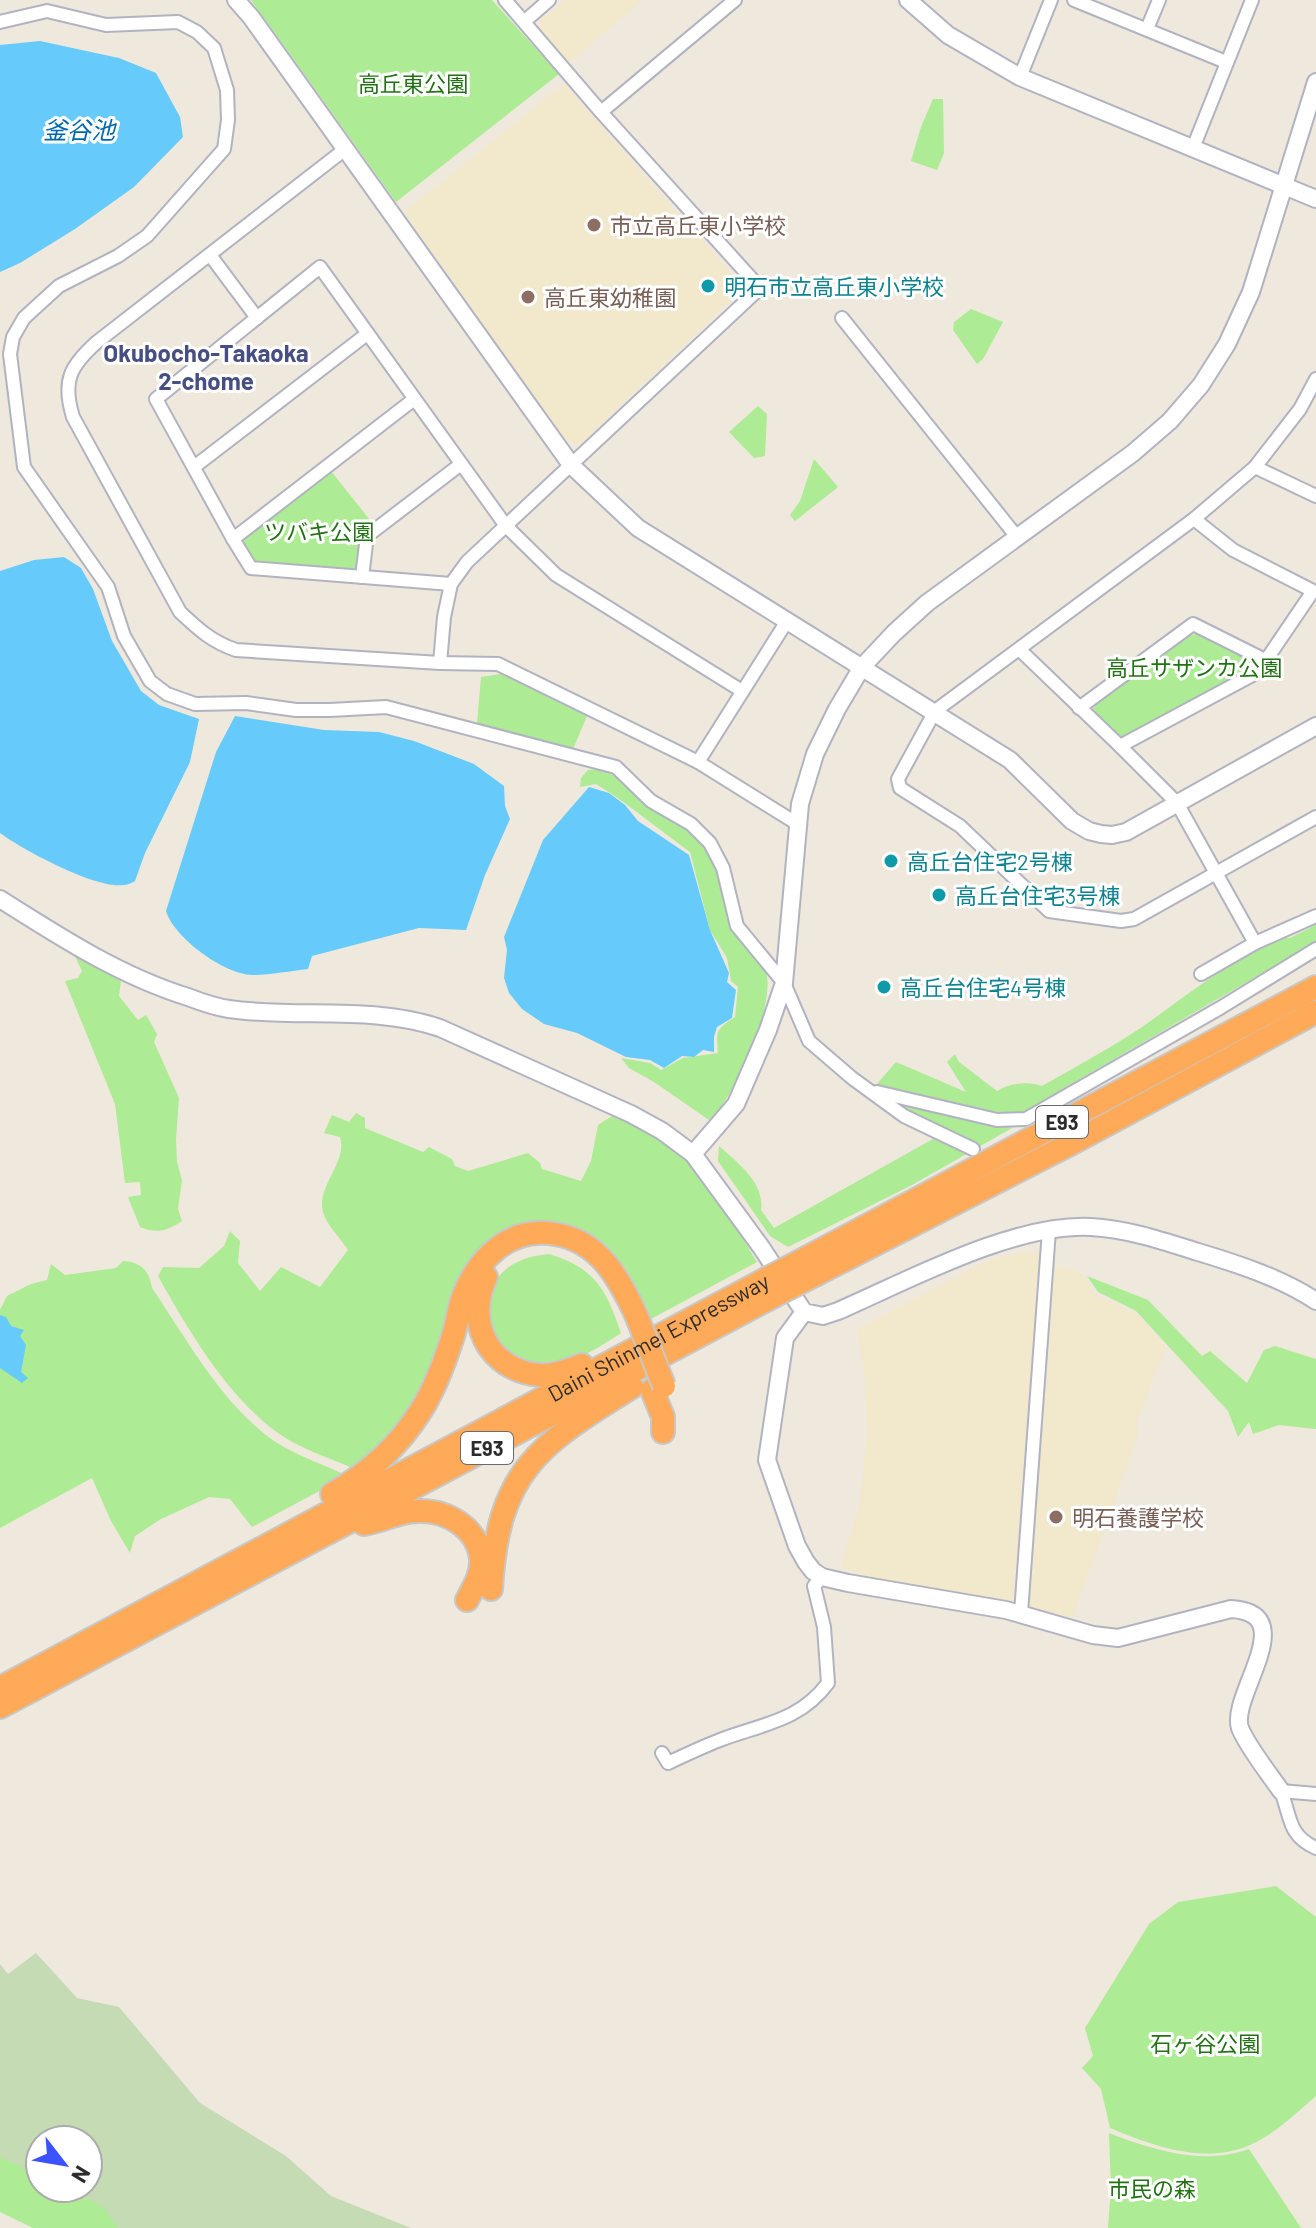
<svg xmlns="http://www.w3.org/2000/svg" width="1316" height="2228" viewBox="0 0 1316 2228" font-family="Barlow,'Noto Sans JP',sans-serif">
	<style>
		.education { fill: #f2e8cb }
		.green { fill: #adeb95 }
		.cemetery { fill: #c4dbb3 }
		.water { fill: #66cbfb }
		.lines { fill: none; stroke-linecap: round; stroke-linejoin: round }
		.minor-casing { stroke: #b1b3c1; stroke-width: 16 }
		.tertiary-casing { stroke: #b1b3c1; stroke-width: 20 }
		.motorway-casing { stroke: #c8c8c8; stroke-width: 26 }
		.minor { stroke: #fff; stroke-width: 12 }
		.tertiary { stroke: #fff; stroke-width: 16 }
		.motorway { stroke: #ffaa58; stroke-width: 22 }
		.motorway-bridge-casing { stroke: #c8c8c8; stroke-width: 26; stroke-linecap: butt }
		.motorway-bridge { stroke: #ffaa58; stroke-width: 22 }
		.education-dot { fill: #8d6e63; stroke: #fff; stroke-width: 3 }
		.culture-dot { fill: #0f9aa8; stroke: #fff; stroke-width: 3 }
		.labels { text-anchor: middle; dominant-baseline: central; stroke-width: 6; stroke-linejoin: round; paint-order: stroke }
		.shield { fill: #fff; stroke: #6b6b6b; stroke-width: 2 }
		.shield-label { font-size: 20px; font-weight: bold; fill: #2c2c2c }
		.park-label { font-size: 22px; fill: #217213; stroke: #fff }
		.education-label { font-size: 22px; fill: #785e54; stroke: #fff; text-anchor: start }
		.culture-label { font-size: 22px; fill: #0d838f; stroke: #fff; text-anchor: start }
		.street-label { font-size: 22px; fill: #2c2c2c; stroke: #fff }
		.water-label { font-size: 24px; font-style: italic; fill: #0067ac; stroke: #fff }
		.neighbourhood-label { font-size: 24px; font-weight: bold; fill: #474e82; stroke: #fff }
	</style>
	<rect width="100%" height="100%" fill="#efe8dd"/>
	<g class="education">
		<path d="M566 0H643L569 63 540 28 539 23Z"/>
		<path d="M564 84 740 284 739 292 579 445 565 439 404 212Z"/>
		<path d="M1028 1251 1040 1253 1013 1601 863 1576 841 1567 860 1504 867 1434 865 1375 857 1329 991 1259Z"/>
		<path d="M1055 1265 1083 1274 1097 1296 1136 1313 1166 1346 1136 1424 1139 1432 1072 1619 1028 1606Z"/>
	</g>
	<g class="green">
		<path d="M251 0H492L559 74 396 202Z"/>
		<path d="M933 99H943L944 153 937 170 911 161 921 127Z"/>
		<path d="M971 309 1003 322 983 359 977 364 953 330 954 322Z"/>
		<path d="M758 406 767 414 765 456 754 458 729 432Z"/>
		<path d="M814 459 838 487 795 521 790 515 800 501Z"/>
		<path d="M331 471 373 524 358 539 359 565 354 571 256 564 249 559 242 546 245 538Z"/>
		<path d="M1196 634 1253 662 1251 669 1127 738 1115 734 1093 714 1092 710 1101 699 1185 636Z"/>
		<path d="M501 674 587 716 573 749 540 744 477 724 481 677Z"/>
		<path d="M597 769 608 772 634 790 642 801 681 822 713 854 730 922 766 972C775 1002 743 1075 725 1101 721 1108 714 1114 709 1120L654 1082 629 1068 621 1058 650 1063 661 1070 683 1058 718 1053C716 1031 716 1029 735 1017L738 987 731 981 727 958 710 930 690 852C658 829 629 804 596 784L580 787 581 778 588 770Z"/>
		<path d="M1316 925V942L1035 1105 1026 1113 1001 1116 876 1085 896 1062 966 1092 947 1062 955 1054 959 1062 997 1091C1009 1083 1029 1081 1042 1086 1072 1069 1103 1052 1133 1033 1162 1015 1261 934 1290 938Z"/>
		<path d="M74 954 121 980 119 996 138 1020 146 1015 157 1034 154 1042 179 1098 176 1139 177 1162 182 1180 178 1209 182 1221C167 1231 157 1234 140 1227L128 1197 141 1195 140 1182 125 1183 115 1104 65 981 78 978 82 971Z"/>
		<path d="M889 1099 1012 1128 912 1185 788 1247 770 1236 718 1161 719 1146C737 1162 765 1183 761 1210L774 1228 940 1135Z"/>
		<path d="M356 1113 365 1118V1128L423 1152 429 1147 452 1159 455 1166 468 1171 528 1153 540 1163 542 1169 581 1181 591 1161 598 1125 612 1116C638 1127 665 1141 686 1160 716 1187 736 1228 757 1262L649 1320 620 1269 527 1227 505 1230 479 1252 434 1369 409 1411 357 1470C333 1459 306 1451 284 1437 231 1403 188 1330 158 1276L163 1267 199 1268 224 1246 230 1231 240 1241 238 1263 260 1291 281 1267 320 1287 348 1250C341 1239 326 1224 323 1212 316 1186 348 1162 340 1137L324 1133 332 1115 349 1122Z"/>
		<path d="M549 1254C595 1268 606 1289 621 1333 604 1344 586 1356 566 1362 482 1388 450 1261 549 1254Z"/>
		<path d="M123 1261C141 1262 149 1270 152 1288 188 1341 221 1403 274 1441 294 1454 319 1463 341 1473L325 1488 252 1527 230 1499 209 1497 161 1519 135 1536 130 1553 111 1521 92 1478 0 1528V1310L7 1296 31 1284 47 1280 51 1264 65 1275 116 1268Z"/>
		<path d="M1087 1276 1148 1300 1202 1356 1210 1351 1247 1383 1264 1350 1275 1346 1316 1359V1429L1279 1425 1253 1434 1249 1422 1238 1437 1228 1411 1136 1311 1098 1292Z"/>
		<path d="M1276 1886 1316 1917V2096C1296 2113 1275 2134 1250 2145 1205 2165 1153 2146 1110 2128L1101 2089 1082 2068 1093 2056 1085 2028 1149 1924 1178 1902Z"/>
		<path d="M1109 2133C1153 2150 1202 2166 1249 2149L1301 2228H1108L1111 2188Z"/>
		<path d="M0 2155 40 2174V2188C86 2188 98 2199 132 2228H33L0 2212Z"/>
	</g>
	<path class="cemetery" d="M36 1953 77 1998 119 2007 200 2103 286 2156 331 2196 411 2228H118L103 2207 65 2188H88V2140H40V2176L0 2157V1964L8 1974Z"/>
	<g class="water">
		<path d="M40 41 119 58 156 73 180 117 183 137 134 187 75 229 20 263 0 272V45Z"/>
		<path d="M64 557 81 568 93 589 112 641 141 691 159 705 199 719 190 762 145 853 135 881C131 883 128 885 123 885 96 889 23 850 0 833V571L34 560Z"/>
		<path d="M235 716 324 730 379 732 414 741 474 764 504 786 505 806 510 819 485 875 466 930 419 928 312 956 308 969C290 971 270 975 252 975 224 974 174 938 166 911L216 752Z"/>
		<path d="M589 787 609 793 625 805 638 821 689 855 710 930 729 973 727 982 736 990 732 1018 717 1027 714 1037V1052L703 1050 694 1057 682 1056 664 1068 650 1060 626 1057 577 1033 544 1024 522 1009 509 993 504 978 507 950 504 937 543 840Z"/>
		<path d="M0 1315 6 1317 11 1326 24 1330 20 1336 26 1345 21 1372 28 1378 22 1383 0 1368Z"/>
	</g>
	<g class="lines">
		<g class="minor-casing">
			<g id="minor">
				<path d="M1074 0 1226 62"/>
				<path d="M525 21 549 0"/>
				<path d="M0 22 47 11 106 25 178 22 197 32 214 48 227 90 228 120 224 149 147 236 118 256 59 286 24 318 13 337 10 354 24 467 108 587 124 636 150 681 167 694 195 704 246 703 296 710H330L386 707 616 767 651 801 691 824 710 843 723 868 737 926 784 983 809 1041 852 1078 904 1116 973 1149"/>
				<path d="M1147 29 1159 0"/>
				<path d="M1020 77 1051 0"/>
				<path d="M601 112 735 0"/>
				<path d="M1193 148 1252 0"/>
				<path d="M344 150 97 342C70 366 62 381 73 417L180 612C198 629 212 642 236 650L440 663 498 664 698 762 796 823"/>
				<path d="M210 255 257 318"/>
				<path d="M842 318 1017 537"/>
				<path d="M1316 379 1300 409 1255 467 1194 519 935 711 898 779 900 788 960 826 1049 911 1121 921 1134 919 1316 817"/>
				<path d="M413 400 233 539 156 399 320 267 506 526 556 575 742 691"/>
				<path d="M194 467 367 334"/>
				<path d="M1255 467 1316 496"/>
				<path d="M233 539 251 568 451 584"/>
				<path d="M362 577 367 536 461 464"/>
				<path d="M1020 650 1120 746 1258 672 1313 591 1233 550 1194 519"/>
				<path d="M440 663 444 617 451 584 467 562 760 288 601 112 505 0"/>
				<path d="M1079 708 1193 624 1265 660"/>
				<path d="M1120 746 1177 803 1255 943"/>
				<path d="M698 762 787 621"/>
				<path d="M1201 974 1255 943 1316 916"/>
				<path d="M877 1092 997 1120 1026 1119 1220 1008 1316 949"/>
				<path d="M1021 1613 1049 1230"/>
				<path d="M662 1753 668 1763C685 1755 702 1747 720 1740 761 1724 799 1722 828 1683L824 1627 814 1586 822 1577"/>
				<path d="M1316 1794 1281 1791C1291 1817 1288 1836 1316 1848"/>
			</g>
		</g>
		<g class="tertiary-casing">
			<g id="tertiary">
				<path d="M236 0 251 17 572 466 638 528 1010 760 1072 821 1089 831 1101 834 1112 835 1126 832 1316 726"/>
				<path d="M908 0 948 35 1020 77 1316 199"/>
				<path d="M0 899C60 937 120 976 188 997 201 1002 215 1007 229 1009 299 1019 372 1005 440 1028L631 1114 662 1131 693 1154 761 1247 804 1312 823 1316 838 1311C909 1280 1014 1223 1091 1227 1128 1229 1163 1241 1198 1252 1238 1264 1281 1278 1316 1301"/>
				<path d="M693 1154 736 1104 768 1030 784 983 800 804 815 754 837 709 862 667 894 633 927 603 1133 453 1170 421 1201 385 1227 344 1251 292 1316 82"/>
				<path d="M804 1312 785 1338 767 1460 797 1546 806 1562 813 1571 822 1577 848 1583 1006 1610 1093 1635 1118 1638 1231 1609C1303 1613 1229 1696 1240 1728 1247 1746 1270 1775 1281 1791"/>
			</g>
		</g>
		<g class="motorway-casing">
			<g id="motorway">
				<path d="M808 1257 1316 987"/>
				<path d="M817 1274 1078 1140 1316 1012"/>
				<path d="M486 1277C465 1322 488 1370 539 1375 554 1376 569 1370 582 1365"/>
				<path d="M652 1390 663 1417V1432"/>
				<path d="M332 1494C367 1474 398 1447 420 1412 435 1389 444 1364 452 1339 457 1325 458 1311 463 1297 478 1258 510 1226 555 1234 600 1241 620 1280 637 1317"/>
				<path d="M364 1524C383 1521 399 1511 418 1511 447 1510 478 1528 481 1559 482 1574 474 1587 467 1600"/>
				<path d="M491 1589C498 1471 537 1446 632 1387"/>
				<path id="s1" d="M0 1688 766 1279"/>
				<path d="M0 1707 774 1296"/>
			</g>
		</g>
		<use href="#minor" class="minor"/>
		<use href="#tertiary" class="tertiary"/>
		<use href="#motorway" class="motorway"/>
		<g class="motorway-bridge-casing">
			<g id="motorway-bridge">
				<path d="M766 1279 808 1257"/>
				<path d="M774 1296 817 1274"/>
				<path d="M637 1317 664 1386"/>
			</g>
		</g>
		<use href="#motorway-bridge" class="motorway-bridge"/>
	</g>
	<g class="education-dot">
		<circle cx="594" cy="225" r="8"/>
		<circle cx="528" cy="297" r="8"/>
		<circle cx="1056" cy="1517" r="8"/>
	</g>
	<g class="culture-dot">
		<circle cx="708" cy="286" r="8"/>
		<circle cx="891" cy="861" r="8"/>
		<circle cx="939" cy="895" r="8"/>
		<circle cx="884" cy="987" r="8"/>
	</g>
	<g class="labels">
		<g class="shield">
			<rect x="1036" y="1106" width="52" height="32" rx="6"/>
			<rect x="461" y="1432" width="52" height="32" rx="6"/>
		</g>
		<g class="shield-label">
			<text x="1062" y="1122">E93</text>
			<text x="487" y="1448">E93</text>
		</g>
		<g class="park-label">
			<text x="413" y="83">高丘東公園</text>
			<text x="319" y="531">ツバキ公園</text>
			<text x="1194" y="667">高丘サザンカ公園</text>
			<text x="1205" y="2043">石ヶ谷公園</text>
			<text x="1152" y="2188">市民の森</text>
		</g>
		<g class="education-label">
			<text x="610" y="225">市立高丘東小学校</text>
			<text x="544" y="297">高丘東幼稚園</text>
			<text x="1072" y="1517">明石養護学校</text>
		</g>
		<g class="culture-label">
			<text x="724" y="286">明石市立高丘東小学校</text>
			<text x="907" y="861">高丘台住宅2号棟</text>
			<text x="955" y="895">高丘台住宅3号棟</text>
			<text x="900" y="987">高丘台住宅4号棟</text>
		</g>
		<g class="street-label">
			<text stroke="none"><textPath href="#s1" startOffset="746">Daini Shinmei Expressway</textPath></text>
		</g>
		<g class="water-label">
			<text x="79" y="129">釜谷池</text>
		</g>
		<g class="neighbourhood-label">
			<text x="206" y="352">Okubocho-Takaoka<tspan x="206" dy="28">2-chome</tspan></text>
		</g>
	</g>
	<g transform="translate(64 2164) rotate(121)"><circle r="38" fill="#ffffff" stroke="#ababab" stroke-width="2"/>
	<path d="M0-6L14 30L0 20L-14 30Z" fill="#3a53ff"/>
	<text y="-12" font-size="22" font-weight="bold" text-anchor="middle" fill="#2c2c2c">N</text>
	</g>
</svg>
